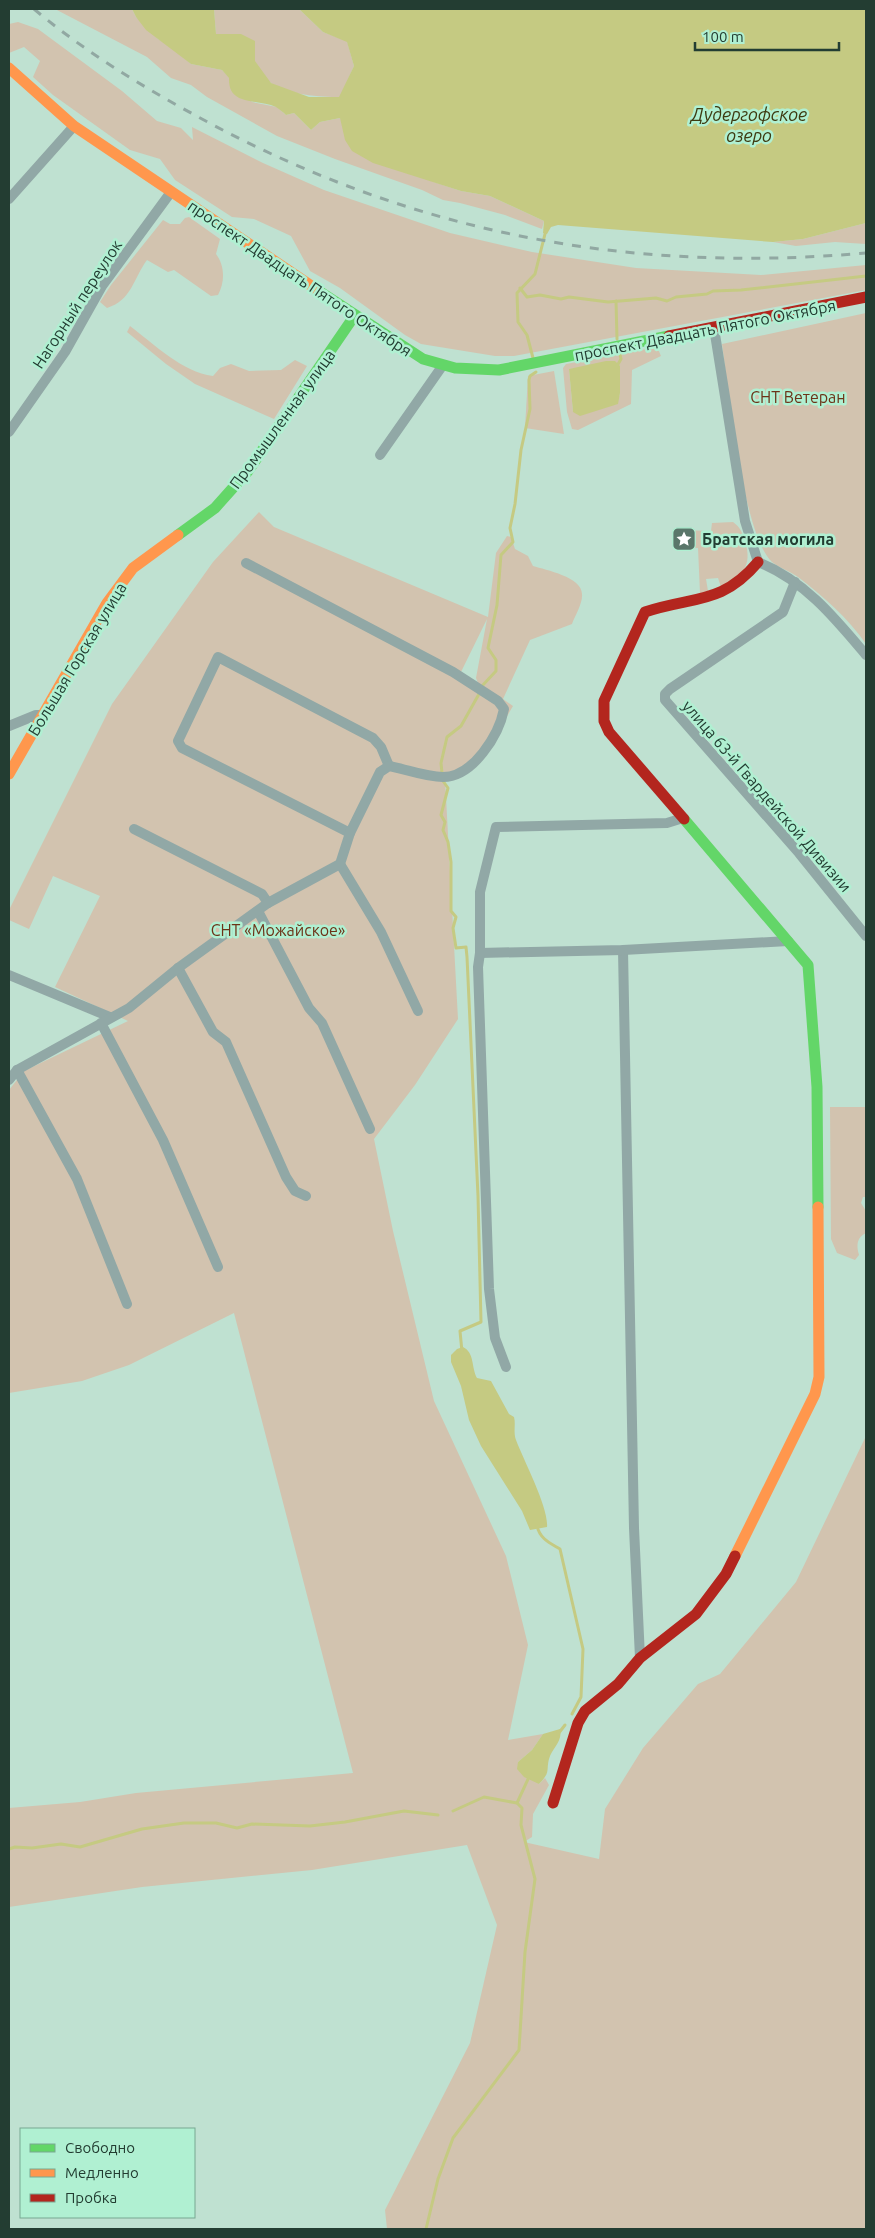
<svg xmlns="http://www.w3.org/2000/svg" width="875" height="2238" viewBox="0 0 875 2238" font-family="Ubuntu,sans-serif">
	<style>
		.green { fill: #d2c3af; fill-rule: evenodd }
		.water { fill: #c5ca82 }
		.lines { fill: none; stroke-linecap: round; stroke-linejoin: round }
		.stream { stroke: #c5ca82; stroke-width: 3 }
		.street { stroke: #91a8a6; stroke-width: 10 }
		.fast { stroke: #63d668; stroke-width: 11 }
		.slow { stroke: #ff974d; stroke-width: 11 }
		.jam { stroke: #b3261e; stroke-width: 11 }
		.rail { stroke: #91a8a2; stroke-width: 3; stroke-dasharray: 9 9; stroke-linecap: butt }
		.labels { text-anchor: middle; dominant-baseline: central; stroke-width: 5; stroke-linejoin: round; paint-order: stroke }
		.street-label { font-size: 16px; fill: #233d32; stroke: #b0f0d2 }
		.park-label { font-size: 16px; fill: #6c3318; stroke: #b0f0d2 }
		.poi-label { font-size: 16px; font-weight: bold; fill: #233d32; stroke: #b0f0d2; text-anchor: start }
		.water-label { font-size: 18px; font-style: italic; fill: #3e3a11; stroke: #b0f0d2 }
	</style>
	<rect width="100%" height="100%" fill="#bfe1d1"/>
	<g class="green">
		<path d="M55 9H132L136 17 158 39 173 48 191 64 222 70 252 102 277 107 286 115 294 113 311 130 320 122 340 118 434 182 461 191 490 196 544 221 542 229 505 215 460 203 443 200 422 190 335 159 277 136 207 97 191 85 171 78 147 57Z"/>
		<path d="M214 9H299L323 32 347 41 354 66 340 97C321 97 287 95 271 83 259 75 248 47 241 34H216Z"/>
		<path d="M18 22 38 29 122 91 157 121 181 128 193 140 192 127 263 163 324 190 450 233 532 252 636 268 761 275 866 265V290L514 356H495L421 344 405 335 340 288 310 271 291 236 254 219 232 217 175 180 160 159 130 150 53 95 33 77 40 61 24 47 9 53V24Z"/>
		<path d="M189 217 220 239 216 254C225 266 225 282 218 295L211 296 174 270 168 272 147 260C133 279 132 300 107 308L100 302 111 285 163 220 170 224H180L185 218Z"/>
		<path d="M866 223V244L835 242 796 246 773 242 803 239Z"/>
		<path d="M866 313V644C849 619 823 596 798 577 790 571 779 568 772 562 743 536 728 386 722 344Z"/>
		<path d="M130 326C154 344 182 372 213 376L220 368 231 364 249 371 281 370 295 360 307 366 274 419 195 384 166 364 127 332Z"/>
		<path d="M657 347 661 356 632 370 631 404 578 430 572 429 567 412 563 368 566 364ZM620 366V393L617 404 573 412 569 369Z"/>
		<path d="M554 371 564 434 525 428 528 376Z"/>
		<path d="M259 512 274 527 488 617 496 553 507 536 511 537 515 549 528 556 533 566C546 570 582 577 582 594 583 603 575 616 572 624L530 640 503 699 513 706 484 756 445 779 458 1019 415 1085 374 1139 393 1231 434 1401 506 1556 528 1645 508 1740 543 1734 532 1750 518 1762 539 1784 545 1778 549 1785 533 1814 532 1837 524 1842 599 1859 605 1809 643 1748 698 1684 720 1674 796 1582 866 1436V2229H387L385 2210 470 2043 497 1925 467 1845 312 1870 142 1887 9 1907V1808L80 1802 136 1793 353 1773 234 1313 129 1365 82 1381 9 1393V1090L24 1071 128 1021 55 987 100 896 53 876 29 929 9 920V910L112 704 213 562ZM487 619 476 678 478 683 461 672Z"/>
		<path d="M733 522C740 527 742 532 745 541 753 567 742 575 721 587L718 578 706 579 708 591 700 593 698 548 678 547V530L711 531 712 523Z"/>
		<path d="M830 1107H866V1197H863L861 1203 866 1211V1233C857 1237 856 1245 859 1255L855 1260 837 1253 831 1239Z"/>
	</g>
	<g class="water">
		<path d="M132 9H214L216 34H241L255 41V61L271 83 309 97H339L354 66 347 42 323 32 299 9H866V223L803 239 773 242 558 225 551 227 547 234 543 233 544 221 490 196 461 191 373 163 352 151 345 140 340 118 320 122 311 130 294 113 286 115C283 112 279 109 276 107 258 98 228 107 229 78L222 70 191 64 146 30 136 17Z"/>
		<path d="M606 361H615L620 366V393L618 404 580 416 573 412 569 369Z"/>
		<path d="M463 1347C475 1353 471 1367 477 1378L491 1381 509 1414 514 1417C516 1424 513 1432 516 1440 523 1459 549 1508 547 1527L530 1530 522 1511 481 1446 469 1420 461 1386 451 1362V1355L457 1349Z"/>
		<path d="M560 1729C563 1742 552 1748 549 1759 546 1771 551 1772 539 1784L524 1777 517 1769 518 1762 532 1750 543 1734Z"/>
	</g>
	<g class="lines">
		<g class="stream">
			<path d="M520 288 527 297 540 295 561 299 569 297 608 302 656 298 667 301 676 297 707 294 713 291 741 290 866 276"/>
			<path d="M616 301 617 339"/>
			<path d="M533 358 527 335 518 322 517 293 535 274 546 230"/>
			<path d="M617 366 621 359 620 354"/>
			<path d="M482 686 496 671V660L488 648 497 605 501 555 513 542 510 528 515 504 521 450 530 409 529 380 530 376 536 372"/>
			<path d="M442 773 441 763 447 737 461 726 479 694"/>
			<path d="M443 781 448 788 441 815 445 822 443 830 448 842 451 862V911L456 917 453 928 456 948 466 947 467 957 478 1196 481 1322 460 1331 462 1352"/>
			<path d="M537 1526C540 1539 550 1543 560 1549L583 1649 581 1697 572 1714"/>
			<path d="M558 1734 565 1725"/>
			<path d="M517 1803 529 1777"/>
			<path d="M9 1849 15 1847 32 1848 61 1844 80 1847 142 1829 184 1823H216L237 1828 252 1824 310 1826 345 1822 404 1811 438 1815"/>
			<path d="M426 2229 438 2179 453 2138 519 2050 525 1952 535 1879 521 1825 522 1808 517 1803 484 1797 453 1811"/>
		</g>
		<g class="street">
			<path d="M9 199 74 126"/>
			<path d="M714 328 745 521 758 562C804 580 835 618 866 655"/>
			<path d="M9 432 65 352 102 286 171 192"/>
			<path d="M380 455 443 365"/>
			<path d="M795 582 783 612 670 689 665 694V700L799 853 866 936"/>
			<path d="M9 726 36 715H44"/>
			<path d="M134 829 262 894 268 903"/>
			<path d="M350 833 182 748 178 741 218 657 373 738 381 747 389 766"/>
			<path d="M340 864 381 932 418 1011"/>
			<path d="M258 911 309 1008 322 1023 370 1129"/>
			<path d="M623 950 634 1528 640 1658"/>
			<path d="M480 953 623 950 788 941"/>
			<path d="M178 968 213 1032 226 1042 286 1177 295 1191 306 1196"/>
			<path d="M9 975 110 1017"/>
			<path d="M101 1023 163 1140 218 1267"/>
			<path d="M17 1070 77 1179 127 1304"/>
			<path d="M9 1080 17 1070 129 1008 178 968 268 903 340 864 350 833 380 772 389 766C406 769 425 777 443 777 473 777 499 735 504 709L498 701 453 672 246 563"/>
			<path d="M506 1367 495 1338 489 1289 478 967 480 953V892L496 827 667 823 683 818"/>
		</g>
		<g class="fast">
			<path d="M319 291 423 359 455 368 499 370 669 336"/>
			<path d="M178 535 215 508 248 471 355 315"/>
			<path d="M684 819 808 965 817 1087 818 1207"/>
		</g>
		<g class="slow">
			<path d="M9 68 74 126 319 291"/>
			<path d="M9 774 107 603 133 568 178 535"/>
			<path d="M735 1556 815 1394 819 1377 818 1207"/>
		</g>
		<g class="jam">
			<path d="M669 336 866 297"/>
			<path d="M684 819 609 732 604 721V701L645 612C693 596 722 605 758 562"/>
			<path d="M553 1803 578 1723 585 1711 618 1684 640 1658 696 1614 726 1574 735 1556"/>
		</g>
		<path class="rail" d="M34 9C85 52 143 87 202 119 412 233 628 274 866 253"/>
	</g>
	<defs>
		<g id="sight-square" transform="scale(1.25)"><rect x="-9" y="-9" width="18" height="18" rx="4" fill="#5a766a" stroke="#b0f0d2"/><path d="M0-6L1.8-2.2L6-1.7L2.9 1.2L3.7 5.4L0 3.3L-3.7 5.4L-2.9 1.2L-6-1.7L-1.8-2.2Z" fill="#fff"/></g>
	</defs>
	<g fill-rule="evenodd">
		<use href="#sight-square" x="684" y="539"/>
	</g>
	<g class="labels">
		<g class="street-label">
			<text transform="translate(300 278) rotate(34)">проспект Двадцать Пятого Октября</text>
			<text transform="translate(77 304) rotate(-57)">Нагорный переулок</text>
			<text transform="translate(705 330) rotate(-11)">проспект Двадцать Пятого Октября</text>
			<text transform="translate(282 419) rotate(-54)">Промышленная улица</text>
			<text transform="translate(77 659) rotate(-59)">Большая Горская улица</text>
			<text transform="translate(767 796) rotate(49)">улица 63-й Гвардейской Дивизии</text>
		</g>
		<g class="park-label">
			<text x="798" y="397">СНТ Ветеран</text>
			<text x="278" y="930">СНТ «Можайское»</text>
		</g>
		<g class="poi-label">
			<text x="702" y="539">Братская могила</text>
		</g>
		<g class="water-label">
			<text x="749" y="114">Дудергофское<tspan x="749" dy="21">озеро</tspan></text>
		</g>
	</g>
	<rect width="875" height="2238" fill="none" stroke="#233d32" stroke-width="20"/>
	<rect x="20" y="2128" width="175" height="90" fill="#b0f0d2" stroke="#78a892"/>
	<rect x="30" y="2144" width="25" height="8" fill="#63d668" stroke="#78a892"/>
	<text x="65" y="2153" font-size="15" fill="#233d32">Свободно</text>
	<rect x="30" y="2169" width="25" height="8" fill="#ff974d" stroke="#78a892"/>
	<text x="65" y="2178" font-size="15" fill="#233d32">Медленно</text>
	<rect x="30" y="2194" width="25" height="8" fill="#b3261e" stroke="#78a892"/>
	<text x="65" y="2203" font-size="15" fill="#233d32">Пробка</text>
	<path d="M695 42v8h144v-8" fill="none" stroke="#233d32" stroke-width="2.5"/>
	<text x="702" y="42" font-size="15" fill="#233d32" stroke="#b0f0d2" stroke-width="4" paint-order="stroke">100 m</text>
</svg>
